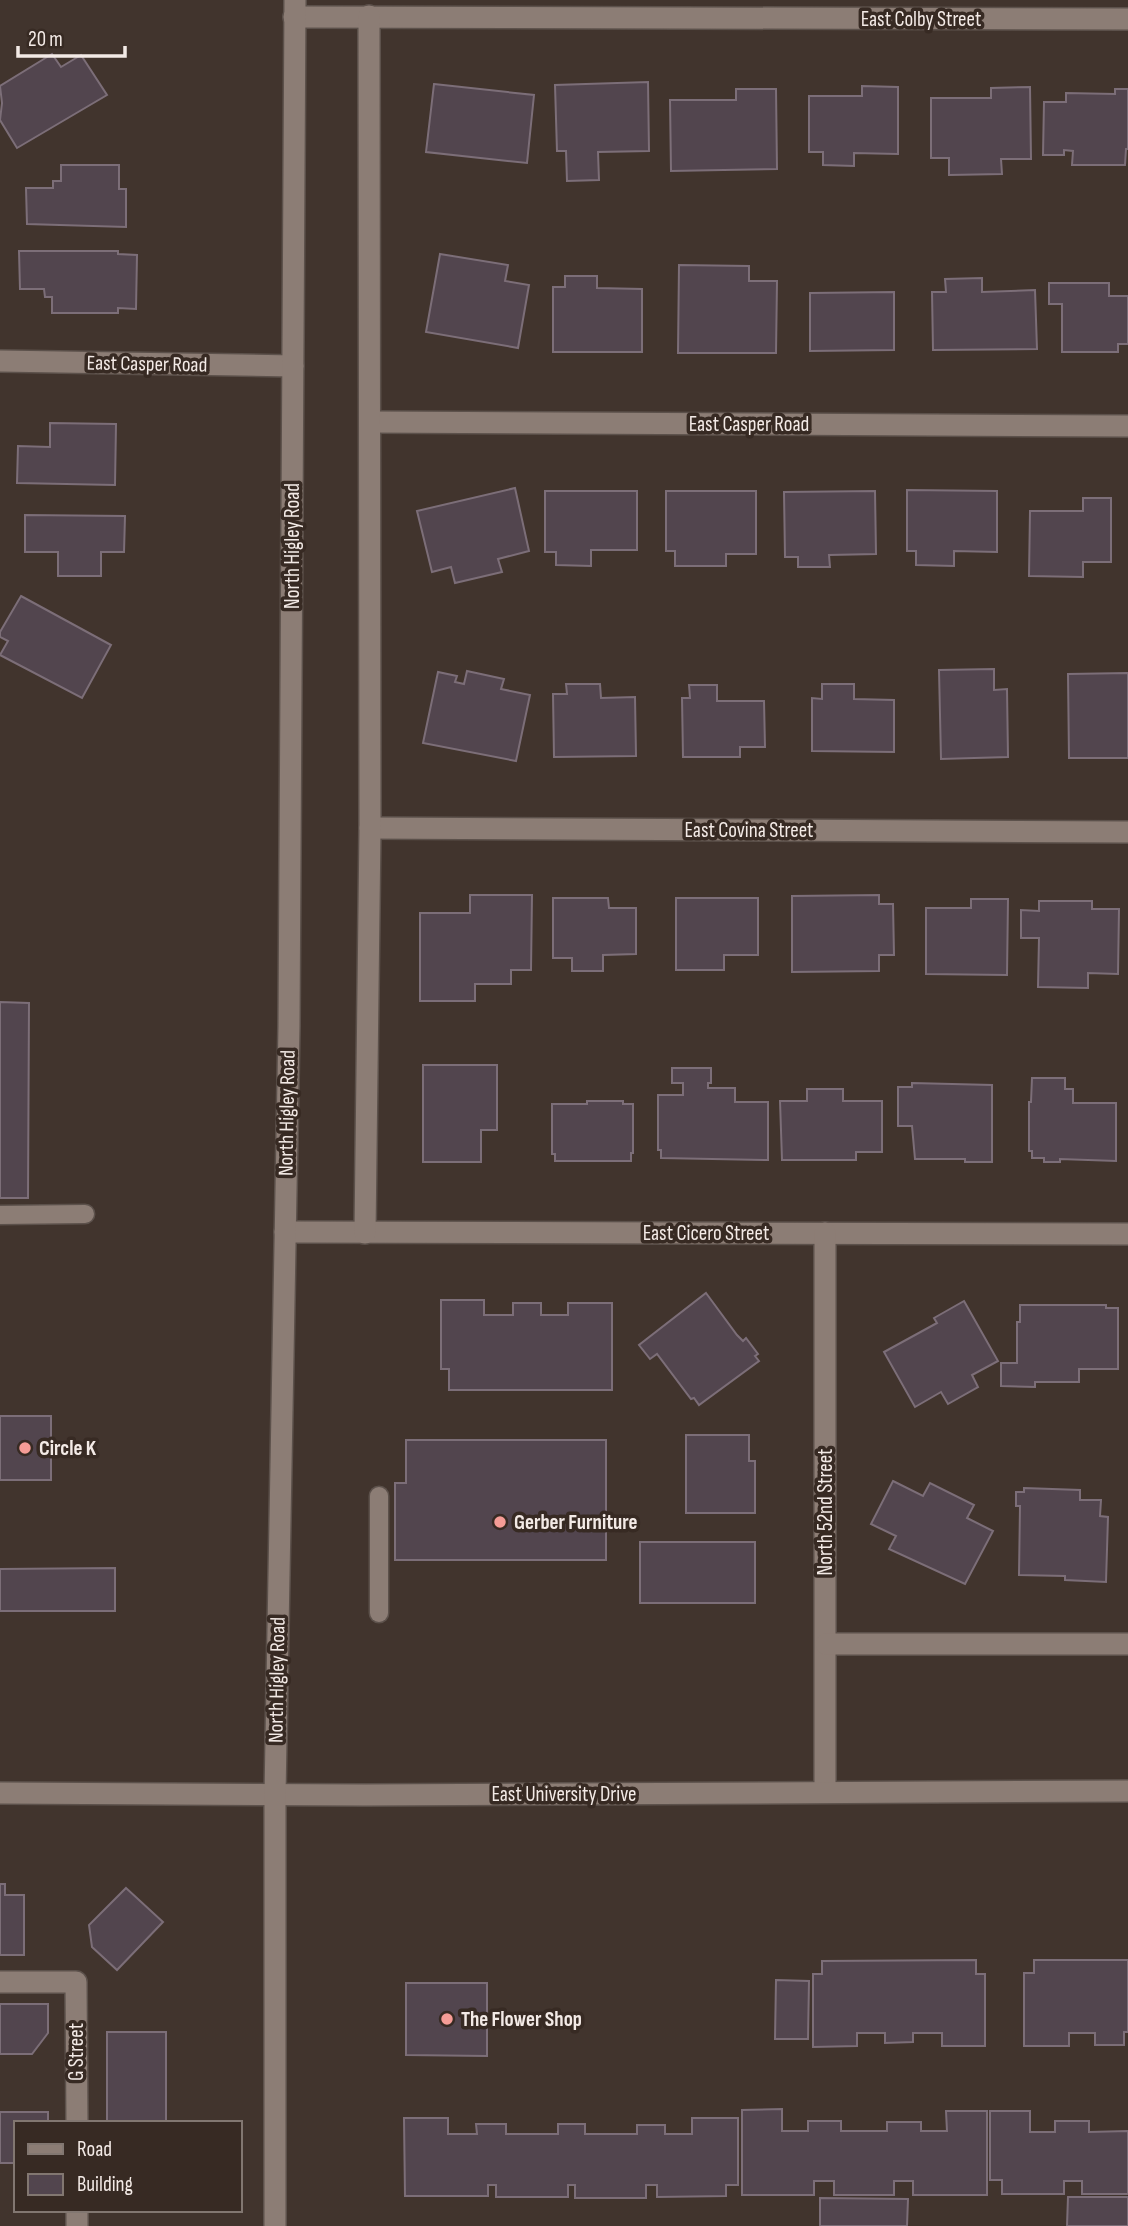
<svg xmlns="http://www.w3.org/2000/svg" width="1128" height="2226" viewBox="0 0 1128 2226" font-family="'Sofia Sans Condensed',sans-serif">
	<style>
		.building { fill: #52454e; stroke: #7c6e78; stroke-width: 2 }
		.lines { fill: none; stroke-linecap: round; stroke-linejoin: round }
		.service-casing { stroke: #5c514b; stroke-width: 21 }
		.minor-casing { stroke: #5c514b; stroke-width: 24 }
		.secondary-casing { stroke: #5c514b; stroke-width: 24 }
		.service { stroke: #8c7d75; stroke-width: 18 }
		.minor { stroke: #8c7d75; stroke-width: 21 }
		.secondary { stroke: #8c7d75; stroke-width: 21 }
		.poi-dot { fill: #f59c96; stroke: #372a23; stroke-width: 2.5 }
		.labels { text-anchor: middle; dominant-baseline: central; stroke-width: 7; stroke-linejoin: round; paint-order: stroke }
		.street-label { font-size: 21px; fill: #f3eae6; stroke: #372a23 }
		.poi-label { font-size: 21px; font-weight: bold; fill: #f3eae6; stroke: #372a23; text-anchor: start }
	</style>
	<rect width="100%" height="100%" fill="#41342d"/>
	<g class="building">
		<path d="M52 54 61 67 81 55 107 95 17 148 0 120 2 103 0 86Z"/>
		<path d="M648 82 649 151 598 152 599 180 567 181 566 151H557L555 85Z"/>
		<path d="M434 84 534 95 527 163 426 152Z"/>
		<path d="M862 86 898 87V154L854 153V166L823 165V152H809V96H862Z"/>
		<path d="M1030 87 1031 159H1001L1002 174 949 175V158H931V98H991V88Z"/>
		<path d="M736 89H776L777 169 671 171 670 100H736Z"/>
		<path d="M1115 89H1128V149H1126L1125 165H1072L1073 151 1064 150V155H1043L1044 102H1066V93L1115 94Z"/>
		<path d="M61 165H119V189H126V227L27 224 26 188H53V181H61Z"/>
		<path d="M19 251H118V254L137 255 136 309 118 308V313H52V297H45L44 289H20Z"/>
		<path d="M440 254 508 265 505 281 529 285 518 348 426 332Z"/>
		<path d="M679 265 749 266V281H777L776 353H678Z"/>
		<path d="M565 276H597V288L642 289V352H553V287H565Z"/>
		<path d="M982 278V292L1035 290 1037 349 933 350 932 292H946L945 279Z"/>
		<path d="M1049 283H1109V296H1128V344H1118V352H1062V304H1049Z"/>
		<path d="M894 292V350L810 351V293Z"/>
		<path d="M50 423 116 424 115 485 17 483 18 446 50 447Z"/>
		<path d="M515 488 529 551 498 559 502 572 455 583 451 567 432 572 417 511Z"/>
		<path d="M907 490 997 491V552L954 551V566L916 565V551H907Z"/>
		<path d="M545 491H637V550H591V566L556 565V552H545Z"/>
		<path d="M666 491H756V554H726V566H675V551H666Z"/>
		<path d="M875 491 876 554 829 555 830 567H798V557H785L784 492Z"/>
		<path d="M1083 498H1111V562H1083V577L1029 576 1030 511H1083Z"/>
		<path d="M25 515 125 516 124 552H101V576H58V552H25Z"/>
		<path d="M21 596 111 645 82 698 0 655 8 641 0 637V632Z"/>
		<path d="M994 669V690L1007 689 1008 757 941 759 939 670Z"/>
		<path d="M467 671 504 679 501 689 530 695 516 761 423 743 438 672 457 676 455 682 464 684Z"/>
		<path d="M1128 673V758H1069L1068 674Z"/>
		<path d="M566 684H600L601 698 635 697 636 756 554 757 553 694H567Z"/>
		<path d="M822 684H854V699L894 700V752L812 751V698L822 699Z"/>
		<path d="M689 685H717V701H764L765 747H740V757H683L682 698H690Z"/>
		<path d="M470 895H532L531 970H511V984H475V1001H420V913H470Z"/>
		<path d="M879 895V904H893L894 955H879V971L792 972V896Z"/>
		<path d="M553 898H608L609 908H636V954L603 955V971H572V958H553Z"/>
		<path d="M676 898H758V955H724V970H676Z"/>
		<path d="M971 899H1008L1007 975 926 974V908H971Z"/>
		<path d="M1039 901H1092V909H1119L1118 974 1088 973V988L1038 987 1039 938H1021V910L1039 911Z"/>
		<path d="M0 1002 29 1003 28 1198H0Z"/>
		<path d="M423 1065H497V1130H481V1162H423Z"/>
		<path d="M672 1068H711V1083H708V1088H735V1102H768V1160L661 1158V1150H658V1095H683V1083H672Z"/>
		<path d="M1032 1078H1065V1089H1073V1103H1116V1161L1060 1159V1162H1044V1158H1032V1151H1029V1102H1031Z"/>
		<path d="M912 1083 992 1085V1162H965V1159H915L912 1126H898V1087H912Z"/>
		<path d="M807 1089H843V1101H882V1152H856V1160H782L780 1101H807Z"/>
		<path d="M587 1101H623V1104H633V1153H631V1161H555V1154H552V1104H587Z"/>
		<path d="M706 1293 737 1335 743 1341 746 1338 758 1354 755 1356 759 1361 699 1405 694 1398 691 1399 657 1354 650 1359 639 1345Z"/>
		<path d="M441 1300H484V1315H513V1303H541V1315H568V1303H612V1390H449V1369H441Z"/>
		<path d="M964 1301 998 1361 972 1375 978 1387 948 1404 941 1392 915 1407 884 1352 937 1323 934 1318Z"/>
		<path d="M1020 1305H1106V1308H1118V1369H1079V1382H1035V1387L1001 1386V1363H1017V1322H1020Z"/>
		<rect x="0" y="1416" width="51" height="64"/>
		<path d="M686 1435H749V1461H755V1513H686Z"/>
		<path d="M406 1440H606V1560H395V1483H406Z"/>
		<path d="M893 1481 923 1496 930 1483 974 1505 967 1518 993 1531 965 1584 889 1549 896 1536 871 1524Z"/>
		<path d="M1024 1488 1080 1490V1500H1101L1100 1516 1108 1517 1106 1582 1065 1580V1576L1019 1575 1020 1506H1016V1492H1024Z"/>
		<rect x="640" y="1542" width="115" height="61"/>
		<path d="M115 1568V1611H0V1569Z"/>
		<path d="M0 1884H5V1895H24V1955H0Z"/>
		<path d="M126 1888 163 1922 117 1970 92 1947 89 1925Z"/>
		<path d="M976 1960V1974H985V2046H942V2033H913V2042L885 2043V2033H857V2046L813 2047V1974H822V1961Z"/>
		<path d="M1034 1960H1128V2032H1124V2045H1095V2033H1069V2046H1024V1973H1034Z"/>
		<path d="M776 1980 809 1981 808 2039H775Z"/>
		<path d="M406 1983H487V2056L406 2055Z"/>
		<path d="M0 2004H48V2033L32 2054H0Z"/>
		<rect x="107" y="2032" width="59" height="91"/>
		<path d="M782 2109V2131H808V2121H841V2131H887V2122H921V2131H947L946 2111H987V2195H913V2181H894V2195H834V2181H814V2195H742V2110Z"/>
		<path d="M990 2111H1030V2132H1055V2121H1089V2132L1128 2131V2194H1082V2181H1064V2194H1002V2180H990Z"/>
		<path d="M0 2112H48V2123H16V2163H0Z"/>
		<path d="M404 2118H448V2134H477L476 2124H506V2134H558V2124H585V2134H637V2125H665V2134H692V2118H738V2185H726V2196L657 2197V2185H646V2198H575V2185H568V2197H496V2185H488V2196H405Z"/>
		<path d="M1068 2197H1128V2226H1067Z"/>
		<path d="M820 2198 908 2199 907 2226H820Z"/>
	</g>
	<g class="lines">
		<g class="service-casing">
			<g id="service">
				<path d="M0 1215 85 1214"/>
				<path d="M379 1496V1613"/>
			</g>
		</g>
		<g class="minor-casing">
			<g id="minor">
				<path d="M294 17 1128 19"/>
				<path d="M0 361 293 366"/>
				<path d="M370 422 1128 426"/>
				<path d="M370 828 1128 832"/>
				<path d="M285 1232 1128 1234"/>
				<path d="M365 1233 370 828 369 16"/>
				<path d="M825 1233V1791"/>
				<path d="M826 1644H1128"/>
				<path d="M0 1982H76L77 2123"/>
				<path d="M77 2210V2226"/>
			</g>
		</g>
		<g class="secondary-casing">
			<g id="secondary">
				<path d="M0 1793 365 1795 1128 1791"/>
				<path d="M275 2226V1795L289 1026 295 0"/>
			</g>
		</g>
		<use href="#service" class="service"/>
		<use href="#minor" class="minor"/>
		<use href="#secondary" class="secondary"/>
	</g>
	<g class="poi-dot">
		<circle cx="25" cy="1448" r="7"/>
		<circle cx="500" cy="1522" r="7"/>
		<circle cx="447" cy="2019" r="7"/>
	</g>
	<g class="labels">
		<g class="street-label">
			<text x="921" y="19">East Colby Street</text>
			<text transform="translate(147 364) rotate(1)">East Casper Road</text>
			<text x="749" y="424">East Casper Road</text>
			<text transform="translate(292 546) rotate(-90)">North Higley Road</text>
			<text x="749" y="830">East Covina Street</text>
			<text transform="translate(287 1113) rotate(-89)">North Higley Road</text>
			<text x="706" y="1233">East Cicero Street</text>
			<text transform="translate(825 1512) rotate(-90)">North 52nd Street</text>
			<text transform="translate(277 1680) rotate(-89)">North Higley Road</text>
			<text x="564" y="1794">East University Drive</text>
			<text transform="translate(76 2052) rotate(-90)">G Street</text>
		</g>
		<g class="poi-label">
			<text x="39" y="1448">Circle K</text>
			<text x="514" y="1522">Gerber Furniture</text>
			<text x="461" y="2019">The Flower Shop</text>
		</g>
	</g>
	<rect x="14" y="2121" width="228" height="91" fill="#372a23" stroke="#827771" stroke-width="2"/>
	<rect x="28" y="2144" width="35" height="10" fill="#8c7d75" stroke="#827771" stroke-width="2"/>
	<text x="77" y="2156" font-size="21" fill="#f3eae6">Road</text>
	<rect x="28" y="2174" width="35" height="21" fill="#52454e" stroke="#827771" stroke-width="2"/>
	<text x="77" y="2191" font-size="21" fill="#f3eae6">Building</text>
	<path d="M18 46v10h107v-10" fill="none" stroke="#f3eae6" stroke-width="3.5"/>
	<text x="28" y="46" font-size="21" fill="#f3eae6" stroke="#372a23" stroke-width="5" paint-order="stroke">20 m</text>
</svg>
